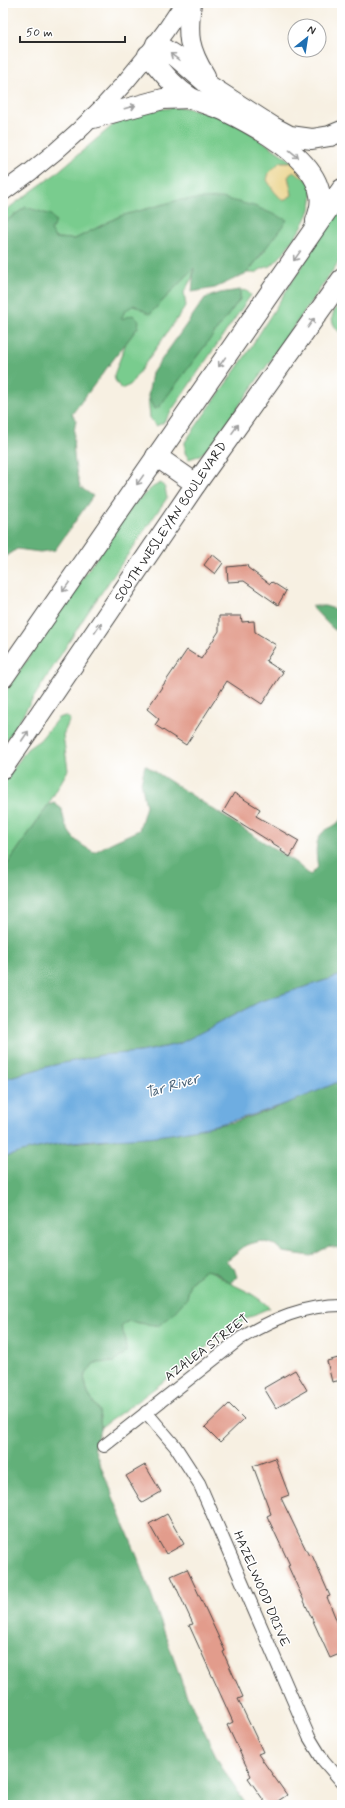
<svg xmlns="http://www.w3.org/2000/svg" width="345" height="1808" viewBox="0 0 345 1808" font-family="Mynerve,sans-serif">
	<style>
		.green { fill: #79cc8e; stroke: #527c5c }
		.forest { fill: #62b079; stroke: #466e52 }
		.sand { fill: #eeda9e; stroke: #8c8264 }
		.water { fill: #6eade1; stroke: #4c6c86 }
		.building { fill: #e29c8c }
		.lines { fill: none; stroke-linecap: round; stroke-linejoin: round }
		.minor-casing { stroke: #4a4946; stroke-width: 14 }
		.secondary-casing { stroke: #4a4946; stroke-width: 19 }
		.trunk-casing { stroke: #4a4946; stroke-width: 22 }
		.minor { stroke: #fff; stroke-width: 12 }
		.secondary { stroke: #fff; stroke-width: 17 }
		.trunk { stroke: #fff; stroke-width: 20 }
		.oneway { stroke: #a0a0a0 }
		.labels { text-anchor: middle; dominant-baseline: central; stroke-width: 3; stroke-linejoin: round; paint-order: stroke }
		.street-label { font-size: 13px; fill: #2b2b2b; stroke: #fff }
		.water-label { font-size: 14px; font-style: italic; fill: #465f74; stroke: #fff }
	</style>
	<rect width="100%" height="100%" fill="#fff"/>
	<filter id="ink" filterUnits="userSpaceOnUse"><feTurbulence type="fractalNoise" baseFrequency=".025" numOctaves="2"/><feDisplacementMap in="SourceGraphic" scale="8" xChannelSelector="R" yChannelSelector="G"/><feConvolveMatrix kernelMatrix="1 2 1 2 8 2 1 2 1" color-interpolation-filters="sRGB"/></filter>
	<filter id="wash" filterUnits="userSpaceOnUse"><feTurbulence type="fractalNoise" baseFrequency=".012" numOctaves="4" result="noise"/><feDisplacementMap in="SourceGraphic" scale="16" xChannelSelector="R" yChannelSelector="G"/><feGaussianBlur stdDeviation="0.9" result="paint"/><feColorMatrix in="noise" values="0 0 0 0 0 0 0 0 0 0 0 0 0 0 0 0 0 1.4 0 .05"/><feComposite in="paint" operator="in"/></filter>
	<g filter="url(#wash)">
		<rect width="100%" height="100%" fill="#f7f0e2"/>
		<g class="green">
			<path d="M181 107 207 112 233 121 293 162H280L269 173 283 201 292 195 288 177 293 171 311 182C317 207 303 227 288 246 284 252 280 258 274 263 270 268 263 266 256 273H247L266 249 120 216 75 239 55 238C49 226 39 212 26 207L3 223V212L54 175 119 120 139 111Z"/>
			<path d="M342 205V257L210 448 198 456 189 459 185 453V442L246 355 321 235Z"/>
			<path d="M194 268 192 278 184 292 186 306 130 385 121 389 115 380 114 375 126 343 138 327 120 319 125 311 134 304 150 314Z"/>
			<path d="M240 290 247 291 251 295 163 423 156 426 150 418 148 396 154 409 159 407 240 299Z"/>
			<path d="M342 300V335C327 320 331 314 342 300Z"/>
			<path d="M161 483 165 488 167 498 86 615 3 746V695L133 504 153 487Z"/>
			<path d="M65 716 70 719 63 735 68 770 48 805 3 871V784L27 749 40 740 58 718Z"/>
			<path d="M205 1270C217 1272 220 1278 230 1283 246 1291 256 1295 270 1308 241 1317 204 1349 180 1369 154 1389 128 1408 101 1427L99 1411 88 1394 84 1377 94 1363 114 1362 126 1340 121 1327 128 1321 157 1326 187 1298 190 1283Z"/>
		</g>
		<g class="forest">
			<path d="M222 198 254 206 287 220 247 273 215 288 192 292 194 268 150 314 134 305 125 311 121 319 133 315 139 321 138 327 72 414 76 420C71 445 74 463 80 487L93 496 55 550 40 552 17 549 3 558V223L26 207 51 215 56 222 51 230 55 238 75 239 120 216 179 200Z"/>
			<path d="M240 290V299L159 407 154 409 148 396 152 373 205 298 220 293Z"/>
			<path d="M311 606H325L338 610 342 608V636L330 626Z"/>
			<path d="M145 765 296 863 310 875 318 867C316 856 314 842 322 833 328 827 335 828 342 818V975L261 1001 179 1044 140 1052 102 1055 50 1066 3 1079V871L48 805 54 803 62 809C65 832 74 842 94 852 102 849 107 844 115 841 123 837 131 834 139 830L146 806 141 782Z"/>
			<path d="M342 1080V1253L339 1248 329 1246 311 1256 283 1252 275 1245 261 1241 246 1245 226 1261 234 1268 237 1277 230 1283 215 1272 205 1270 190 1283 187 1298 170 1317 158 1326 128 1321 121 1327 126 1340V1353L114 1362 94 1363 84 1377 88 1394 99 1411 101 1427 94 1447 99 1462 141 1566 185 1691 221 1766 247 1805H3V1158L23 1151 59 1144 170 1134 234 1122 273 1109Z"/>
		</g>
		<path class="sand" d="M280 162H293L311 182 293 171 288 177 292 195 283 201 274 191 267 180 269 173Z"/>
		<path class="water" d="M342 975V1080C287 1106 231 1124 171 1134 142 1139 112 1138 83 1141 56 1143 29 1149 3 1158V1079L50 1066 102 1055 140 1052 179 1044 261 1001Z"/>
		<g id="blocks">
			<g class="building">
				<path d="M212 554 223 563 215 574 204 565Z"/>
				<path d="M247 565 248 568 270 584 272 582 286 591 278 605 244 581 228 582 227 567Z"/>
				<path d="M219 616H241L242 622 254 621 255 632 276 645 266 661 283 672 262 704 227 681 186 745 155 725 159 719 147 709 187 650 201 659 219 631Z"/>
				<path d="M234 793 260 809 256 816 299 841 290 857 281 851 282 849 223 812Z"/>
				<path d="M342 1357V1380L332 1382 327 1361Z"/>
				<path d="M295 1370 307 1390 276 1408 264 1388Z"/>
				<path d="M229 1404 244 1419 220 1442 205 1427Z"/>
				<path d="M275 1458 289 1495 281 1498 309 1556 312 1555 330 1596 327 1597 342 1634V1653L330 1658 288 1566 290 1565 267 1516 271 1514 253 1466Z"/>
				<path d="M145 1465 161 1492 142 1503 126 1476Z"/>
				<path d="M167 1514 184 1544 166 1554 149 1524Z"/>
				<path d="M187 1569 225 1651 223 1652 243 1697 238 1699 263 1752 258 1754 287 1795 272 1805H267L248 1778 251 1776 227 1725 233 1722 189 1625 193 1624 171 1576Z"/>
			</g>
		</g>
	</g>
	<g filter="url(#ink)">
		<use href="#blocks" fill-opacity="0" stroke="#4a4946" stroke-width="1"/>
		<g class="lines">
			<g class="minor-casing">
				<g id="minor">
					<path d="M146 1412 175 1446 199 1483 309 1737 323 1760 342 1782"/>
					<path d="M104 1446 241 1338C273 1319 304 1305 342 1305"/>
				</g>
			</g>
			<g class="secondary-casing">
				<path id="secondary" d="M3 192C75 142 137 77 184 3"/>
			</g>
			<g class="trunk-casing">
				<g id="trunk">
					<path d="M191 3C187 36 188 48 205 76"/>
					<path d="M156 44 175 56 211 87 273 127 290 136 312 139 330 136 342 131"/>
					<path d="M148 55C161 70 173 87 191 98 201 103 214 106 225 111 256 126 315 158 320 195 322 204 319 213 316 221"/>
					<path d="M93 118 163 99 191 98"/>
					<path d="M156 456 196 484"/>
					<path d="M3 678 342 189"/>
					<path d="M3 768 196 484 342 279"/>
				</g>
			</g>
			<use href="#minor" class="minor"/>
			<use href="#secondary" class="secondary"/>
			<use href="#trunk" class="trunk"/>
		</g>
		<defs><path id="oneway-shaft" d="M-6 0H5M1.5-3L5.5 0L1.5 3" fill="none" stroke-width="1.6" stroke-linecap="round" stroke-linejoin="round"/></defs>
		<g class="oneway">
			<use href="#oneway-shaft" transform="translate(175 57) rotate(-144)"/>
			<use href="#oneway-shaft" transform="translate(130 107) rotate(-16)"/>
			<use href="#oneway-shaft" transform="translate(294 154) rotate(39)"/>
			<use href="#oneway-shaft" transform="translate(297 256) rotate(125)"/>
			<use href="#oneway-shaft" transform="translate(311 323) rotate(-55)"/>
			<use href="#oneway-shaft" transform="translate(222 362) rotate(125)"/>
			<use href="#oneway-shaft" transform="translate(235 429) rotate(-54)"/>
			<use href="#oneway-shaft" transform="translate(140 480) rotate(125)"/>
			<use href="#oneway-shaft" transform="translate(66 587) rotate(125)"/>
			<use href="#oneway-shaft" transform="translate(98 628) rotate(-56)"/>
			<use href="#oneway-shaft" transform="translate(25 736) rotate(-56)"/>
		</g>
	</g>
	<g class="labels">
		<g class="street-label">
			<text transform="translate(171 522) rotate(-56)">SOUTH WESLEYAN BOULEVARD</text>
			<text transform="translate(207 1348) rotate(-37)">AZALEA STREET</text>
			<text transform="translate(261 1589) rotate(67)">HAZELWOOD DRIVE</text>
		</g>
		<g class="water-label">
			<text transform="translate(172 1086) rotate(-16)">Tar River</text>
		</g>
	</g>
	<rect width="345" height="1808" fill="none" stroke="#fff" stroke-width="16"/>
	<g transform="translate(307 38) rotate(30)"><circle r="19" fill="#ffffff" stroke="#aaaaaa"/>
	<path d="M0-3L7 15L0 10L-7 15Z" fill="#1f6fb2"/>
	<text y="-6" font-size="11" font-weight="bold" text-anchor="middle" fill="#2b2b2b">N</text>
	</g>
	<path d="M20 36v6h105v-6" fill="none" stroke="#2b2b2b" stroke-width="2"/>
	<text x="26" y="36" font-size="12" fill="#2b2b2b" stroke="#ffffff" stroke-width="3" paint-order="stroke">50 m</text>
</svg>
